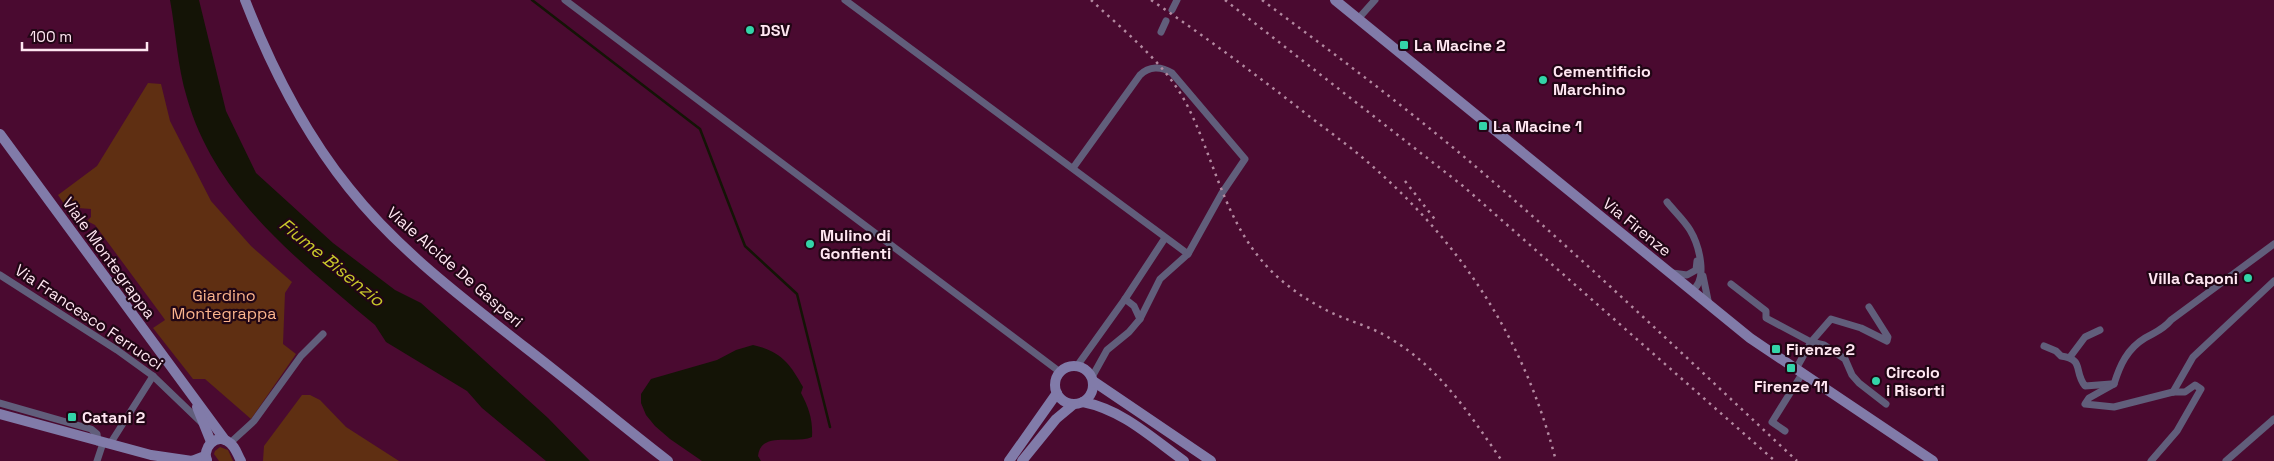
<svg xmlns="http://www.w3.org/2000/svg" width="2274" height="461" viewBox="0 0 2274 461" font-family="'Space Grotesk',sans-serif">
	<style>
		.green { fill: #5f2f12 }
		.water { fill: #141406 }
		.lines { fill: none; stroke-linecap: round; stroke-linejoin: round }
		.stream { stroke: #141406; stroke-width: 2.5 }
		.street { stroke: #615e7b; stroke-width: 7 }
		.secondary { stroke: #817ba9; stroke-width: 10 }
		.rail { stroke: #b389a0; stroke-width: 2.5; stroke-dasharray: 2.5 5; stroke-linecap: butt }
		.poi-dot { fill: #33d4a8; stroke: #210615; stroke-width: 2 }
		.labels { text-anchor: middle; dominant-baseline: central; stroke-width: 4.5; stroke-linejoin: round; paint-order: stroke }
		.poi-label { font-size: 16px; font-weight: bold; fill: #ffe6f1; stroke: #210615; text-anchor: start }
		.street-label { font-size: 16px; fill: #ffe6f1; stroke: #210615 }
		.park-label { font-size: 16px; fill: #fcb48d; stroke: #210615 }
		.water-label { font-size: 18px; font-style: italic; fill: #c8c72a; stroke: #210615 }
	</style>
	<rect width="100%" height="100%" fill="#4a0a30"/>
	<g class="green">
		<path d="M148 83 161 84 170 121 211 201 251 246 292 282 285 293 283 344 296 354 251 419 205 379H193L153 328 165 320 163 317 95 225 87 221 91 217V209L78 208 74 202 66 207 58 195 97 166Z"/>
		<path d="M302 395H310L320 400 346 427 399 461H263L264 446Z"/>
		<path d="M220 447 228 450 233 461H219L214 454 215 451Z"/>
	</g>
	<g class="water">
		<path d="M170 0H199L226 111 256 173 333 243 395 290 421 303 548 418 590 461H546L482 408 467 391 386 342 375 325C299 261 215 197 187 98 177 65 176 32 170 0Z"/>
		<path d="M753 345C780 351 790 363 803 387L801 393C809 408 813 420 812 437 794 445 761 430 758 456L761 461H702L670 439 655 426 646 415 641 403V394L651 379 717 360 736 350Z"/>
	</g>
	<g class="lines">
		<path class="stream" d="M532 0 700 129 745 246 797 294 830 427"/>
		<g class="street">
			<path d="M565 0 1060 372"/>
			<path d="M845 0 1188 254 1160 279 1140 319 1129 332 1107 350 1092 377"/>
			<path d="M1172 10 1177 0"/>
			<path d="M1358 19 1375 0"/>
			<path d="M1161 32 1166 21"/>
			<path d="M1073 168 1140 75C1149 66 1161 66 1172 73L1245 159 1222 193 1188 254"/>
			<path d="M1667 202C1674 211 1684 220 1690 230 1699 245 1709 281 1691 291"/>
			<path d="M1672 273 1687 275 1696 270 1697 261"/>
			<path d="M0 275 117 350 153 376 203 424"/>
			<path d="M1703 276 1709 305"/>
			<path d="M1731 284 1766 311V318L1811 342 1824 345 1845 359 1852 375 1859 383 1886 404"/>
			<path d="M1125 299 1134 306 1140 319"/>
			<path d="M2044 346 2056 351 2061 356C2085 360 2073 370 2085 386L2111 384"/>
			<path d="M2070 357 2085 337 2100 330"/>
			<path d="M1077 366 1125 299 1165 238"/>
			<path d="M1796 369 1811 342 1831 319 1861 328 1887 341 1888 337 1869 307"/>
			<path d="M2114 384 2089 398 2085 404 2114 407 2173 392H2185L2195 385 2201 389 2177 431 2151 461"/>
			<path d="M2114 384C2120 365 2127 349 2145 338 2155 332 2163 330 2171 320L2274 244"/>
			<path d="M2173 392 2193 357 2274 281"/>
			<path d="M0 403 91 429 97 434 98 442"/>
			<path d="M1785 431 1772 422 1802 374"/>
			<path d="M230 443 254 421 301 356 323 334"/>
			<path d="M110 444 153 376"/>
			<path d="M97 461 103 443"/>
			<path d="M2226 461 2274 419"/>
		</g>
		<g class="secondary">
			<path d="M245 0C271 67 304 132 349 188 398 250 464 299 526 348 574 385 620 424 668 461"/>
			<path d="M1335 0 1750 338 1933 461"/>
			<path d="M0 134 225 440"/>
			<circle cx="1074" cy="385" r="19"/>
			<path d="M1093 381 1211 461"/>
			<path d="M1083 402C1123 410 1152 438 1184 461"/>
			<path d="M197 407 211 442"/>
			<path d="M0 414 151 455 192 461 205 456"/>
			<path d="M207 460C202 448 215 434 227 441 235 445 237 454 241 461"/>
			<path d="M1009 461 1057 393"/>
			<path d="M1022 461 1056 419 1074 404"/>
		</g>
		<g class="rail">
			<path d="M1091 0C1124 31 1164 62 1186 103 1213 155 1223 216 1263 262 1280 282 1303 298 1326 310 1347 321 1371 326 1391 339 1441 369 1470 415 1502 461"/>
			<path d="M1151 0C1203 35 1251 71 1300 109 1321 126 1343 141 1363 158 1460 241 1524 337 1556 461"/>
			<path d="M1225 0 1463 186 1775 461"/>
			<path d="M1262 0C1337 56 1411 111 1482 172 1590 265 1693 364 1797 461"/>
			<path d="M1405 181 1437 222"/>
		</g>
	</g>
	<g class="poi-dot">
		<circle cx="750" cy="30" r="5"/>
		<rect x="1399" y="40" width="10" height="10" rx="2.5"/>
		<circle cx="1543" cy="80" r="5"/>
		<rect x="1478" y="121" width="10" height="10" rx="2.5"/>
		<circle cx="810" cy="244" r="5"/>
		<circle cx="2248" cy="278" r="5"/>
		<rect x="1771" y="344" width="10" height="10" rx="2.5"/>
		<rect x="1786" y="363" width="10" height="10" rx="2.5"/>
		<circle cx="1876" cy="381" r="5"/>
		<rect x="67" y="412" width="10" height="10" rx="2.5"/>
	</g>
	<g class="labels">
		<g class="poi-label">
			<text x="760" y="30">DSV</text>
			<text x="1414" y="45">La Macine 2</text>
			<text x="1553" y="71">Cementificio<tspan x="1553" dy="18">Marchino</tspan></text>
			<text x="1493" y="126">La Macine 1</text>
			<text x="820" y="235">Mulino di<tspan x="820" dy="18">Gonfienti</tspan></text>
			<text x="2238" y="278" text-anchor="end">Villa Caponi</text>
			<text x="1786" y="349">Firenze 2</text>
			<text x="1886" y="372">Circolo<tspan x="1886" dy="18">i Risorti</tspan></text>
			<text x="1791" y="386" text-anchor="middle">Firenze 11</text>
			<text x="82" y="417">Catani 2</text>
		</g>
		<g class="street-label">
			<text transform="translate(1637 227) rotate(39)">Via Firenze</text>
			<text transform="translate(109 258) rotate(54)">Viale Montegrappa</text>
			<text transform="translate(455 267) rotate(41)">Viale Alcide De Gasperi</text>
			<text transform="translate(89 317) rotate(34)">Via Francesco Ferrucci</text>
		</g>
		<g class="park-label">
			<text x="224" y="295">Giardino<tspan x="224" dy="18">Montegrappa</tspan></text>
		</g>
		<g class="water-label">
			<text transform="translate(332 262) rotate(39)">Fiume Bisenzio</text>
		</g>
	</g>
	<path d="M22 42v8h125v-8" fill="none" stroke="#ffe6f1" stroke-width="2.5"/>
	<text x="30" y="42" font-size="15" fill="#ffe6f1" stroke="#210615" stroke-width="4" paint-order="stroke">100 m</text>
</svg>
